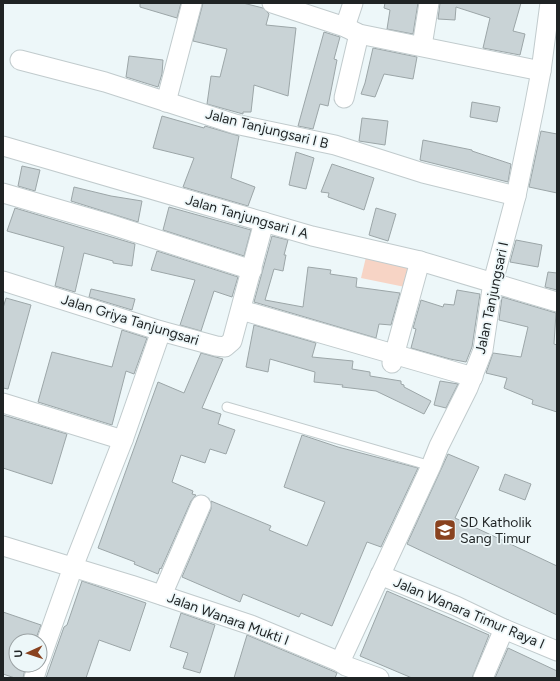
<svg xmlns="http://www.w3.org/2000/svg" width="560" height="681" viewBox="0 0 560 681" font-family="Figtree,sans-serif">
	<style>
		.green { fill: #f7d4c5 }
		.building { fill: #c9d3d6; stroke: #9ca6a8 }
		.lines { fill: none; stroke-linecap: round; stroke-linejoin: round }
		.service-casing { stroke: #c1cbcd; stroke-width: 11 }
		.minor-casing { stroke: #c1cbcd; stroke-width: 21 }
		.service { stroke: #fff; stroke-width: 9 }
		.minor { stroke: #fff; stroke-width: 19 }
		.labels { text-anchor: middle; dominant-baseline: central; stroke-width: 3.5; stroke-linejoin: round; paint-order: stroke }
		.street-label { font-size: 14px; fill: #1f2324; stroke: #edf7f9 }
		.poi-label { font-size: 14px; fill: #1f2324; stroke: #edf7f9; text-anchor: start }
	</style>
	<rect width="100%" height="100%" fill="#edf7f9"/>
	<path class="green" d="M366 257 409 267 405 287 361 278Z"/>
	<g class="building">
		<path d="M140 3H181L177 18 140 7Z"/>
		<path d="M203 3H243L263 8 269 14 266 25 296 28 288 96 254 85 251 112H243V114L207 104 211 76 220 77 227 49 193 41Z"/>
		<path d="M385 3H418L413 34 387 29 390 10 384 8Z"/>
		<path d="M440 3H521L513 31 525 34 520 55 483 48 490 18 456 7 455 20 438 19Z"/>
		<path d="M324 32 340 37 334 59 337 60 328 106 320 104 313 129 298 126Z"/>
		<path d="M373 48 417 57 413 79 384 74 375 97 361 94 365 83Z"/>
		<path d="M129 56 163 60 162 74 158 87 126 77Z"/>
		<path d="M472 102 500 107 497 122 470 117Z"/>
		<path d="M162 116 204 128 205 126 239 136 231 178 255 187 248 206 183 187 194 158 153 148Z"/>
		<path d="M362 118 388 121 385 145 359 141Z"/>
		<path d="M541 131 557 134V193L529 187Z"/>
		<path d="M423 140 472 150V151L511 164 508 182 420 160Z"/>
		<path d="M296 152 314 158 306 189 289 185Z"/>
		<path d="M332 164 374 178 364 210 328 197 329 193 321 192Z"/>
		<path d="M22 166 40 170 35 191 18 186Z"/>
		<path d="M74 187 111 196 142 201 138 222 71 201Z"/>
		<path d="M169 207 251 230 244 256 163 230Z"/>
		<path d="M15 208 135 244 132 266 113 263V261L84 253 75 292 55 286 64 247 7 231Z"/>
		<path d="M376 208 396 214 388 241 369 235Z"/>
		<path d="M272 236 288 240 284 255H286L283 271 274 269 265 300 303 307 308 267 331 270 330 274 357 278 356 287 400 293 391 325 379 324 376 338 254 302Z"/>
		<path d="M516 240 542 245 538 267 510 262Z"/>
		<path d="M157 251 238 277 232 297 214 291 201 331 180 325 195 280 151 270Z"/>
		<path d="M548 272 557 273V290L545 287Z"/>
		<path d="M91 289 135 299 132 310 89 297Z"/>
		<path d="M457 290 480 294 472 347 466 362 450 359 411 348 416 329 413 328 421 300 443 307 444 304 454 305Z"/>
		<path d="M502 297 556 313 554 344 557 345V412L532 404 533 400 504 388 507 378 486 373 493 353 521 357 528 327 499 320Z"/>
		<path d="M6 298 31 305 8 389 3 388V308Z"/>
		<path d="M254 325 316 343 312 357 353 361 352 369 370 372V376L401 381V384L404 385V387L431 401 424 414 376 391 342 387 343 385 314 382 315 372 270 359 268 372 246 367Z"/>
		<path d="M122 330 147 338 134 374 126 371 112 425 38 402 52 352 112 367Z"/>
		<path d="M201 353 223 359 202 408 221 414 218 424 235 430 226 454 210 449 205 463 181 455 172 482 193 491 192 494 196 495 191 501 161 569 160 568 158 574 134 564 135 562 98 548 158 382 184 393Z"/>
		<path d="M440 381 458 384 446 408 434 405Z"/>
		<path d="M3 415 67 434 52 484 3 468Z"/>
		<path d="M302 435 338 447 418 468 381 547 367 542 332 626 301 613 299 617 243 594 240 602 182 577 211 509V501L271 526 269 530 307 546 325 502 284 487Z"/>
		<path d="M448 454 479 467 455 518 557 566V615L407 544Z"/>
		<path d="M505 474 531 484 525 500 499 490Z"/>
		<path d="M82 581 146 603 130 651 99 640 86 678H46L64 627 67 625Z"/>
		<path d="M387 591 489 635 472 678H412L360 656Z"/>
		<path d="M3 612 41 625 35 641H16V665H26L23 678H15L3 674Z"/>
		<path d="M181 613 215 625 200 673 183 668 188 653 170 647Z"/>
		<path d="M247 635 335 672 337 673 335 678H234Z"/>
		<path d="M508 648 557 671V678H495Z"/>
	</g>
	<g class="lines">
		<g class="service-casing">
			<path id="service" d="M227 407 431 466"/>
		</g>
		<g class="minor-casing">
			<g id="minor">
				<path d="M272 3 345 27 359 34 541 71"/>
				<path d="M345 27 353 3"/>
				<path d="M422 46 429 3"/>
				<path d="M20 60 105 82 235 124 335 145 423 173 516 196"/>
				<path d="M344 98 359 34"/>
				<path d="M166 102 192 3"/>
				<path d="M3 146 312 236 420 261 557 302"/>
				<path d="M3 193 106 223 252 270"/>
				<path d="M3 281 161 331 216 346 225 347 232 341 264 222"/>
				<path d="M241 310 473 377"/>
				<path d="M392 363 420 261"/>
				<path d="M3 403 123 440"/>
				<path d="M3 546 131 585 251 625 340 662 346 666 379 678"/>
				<path d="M380 575 456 606 504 629 557 651"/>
				<path d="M162 595 201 505"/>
				<path d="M40 660 73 567 123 440 161 331"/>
				<path d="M340 662 431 466 439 446 468 388 483 350 493 282 516 196 534 108 541 71 550 3"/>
				<path d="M34 678 38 665"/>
				<path d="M483 678 504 629"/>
			</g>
		</g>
		<use href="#service" class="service"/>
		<use href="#minor" class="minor"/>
	</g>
	<defs>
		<g id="school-square" transform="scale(1.15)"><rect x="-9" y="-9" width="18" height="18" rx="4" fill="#89421f" stroke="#edf7f9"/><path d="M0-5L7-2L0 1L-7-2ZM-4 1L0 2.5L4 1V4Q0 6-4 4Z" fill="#fff"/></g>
	</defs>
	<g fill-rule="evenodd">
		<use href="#school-square" x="445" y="530"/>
	</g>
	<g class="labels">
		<g class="street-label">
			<text transform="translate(267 129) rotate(14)">Jalan Tanjungsari I B</text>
			<text transform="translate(247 217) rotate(16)">Jalan Tanjungsari I A</text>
			<text transform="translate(492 298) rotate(-78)">Jalan Tanjungsari I</text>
			<text transform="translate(130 320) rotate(17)">Jalan Griya Tanjungsari</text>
			<text transform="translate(469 613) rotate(23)">Jalan Wanara Timur Raya I</text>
			<text transform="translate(228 619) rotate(20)">Jalan Wanara Mukti I</text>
		</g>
		<g class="poi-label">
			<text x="460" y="522">SD Katholik<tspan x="460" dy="16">Sang Timur</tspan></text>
		</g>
	</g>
	<rect width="560" height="681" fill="none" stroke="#1f2324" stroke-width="8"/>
	<g transform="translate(28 653) rotate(267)"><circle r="19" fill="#edf7f9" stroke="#9ba2a4"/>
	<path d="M0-3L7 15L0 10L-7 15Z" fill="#89421f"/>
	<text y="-6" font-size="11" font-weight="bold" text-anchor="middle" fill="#1f2324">U</text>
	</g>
</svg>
